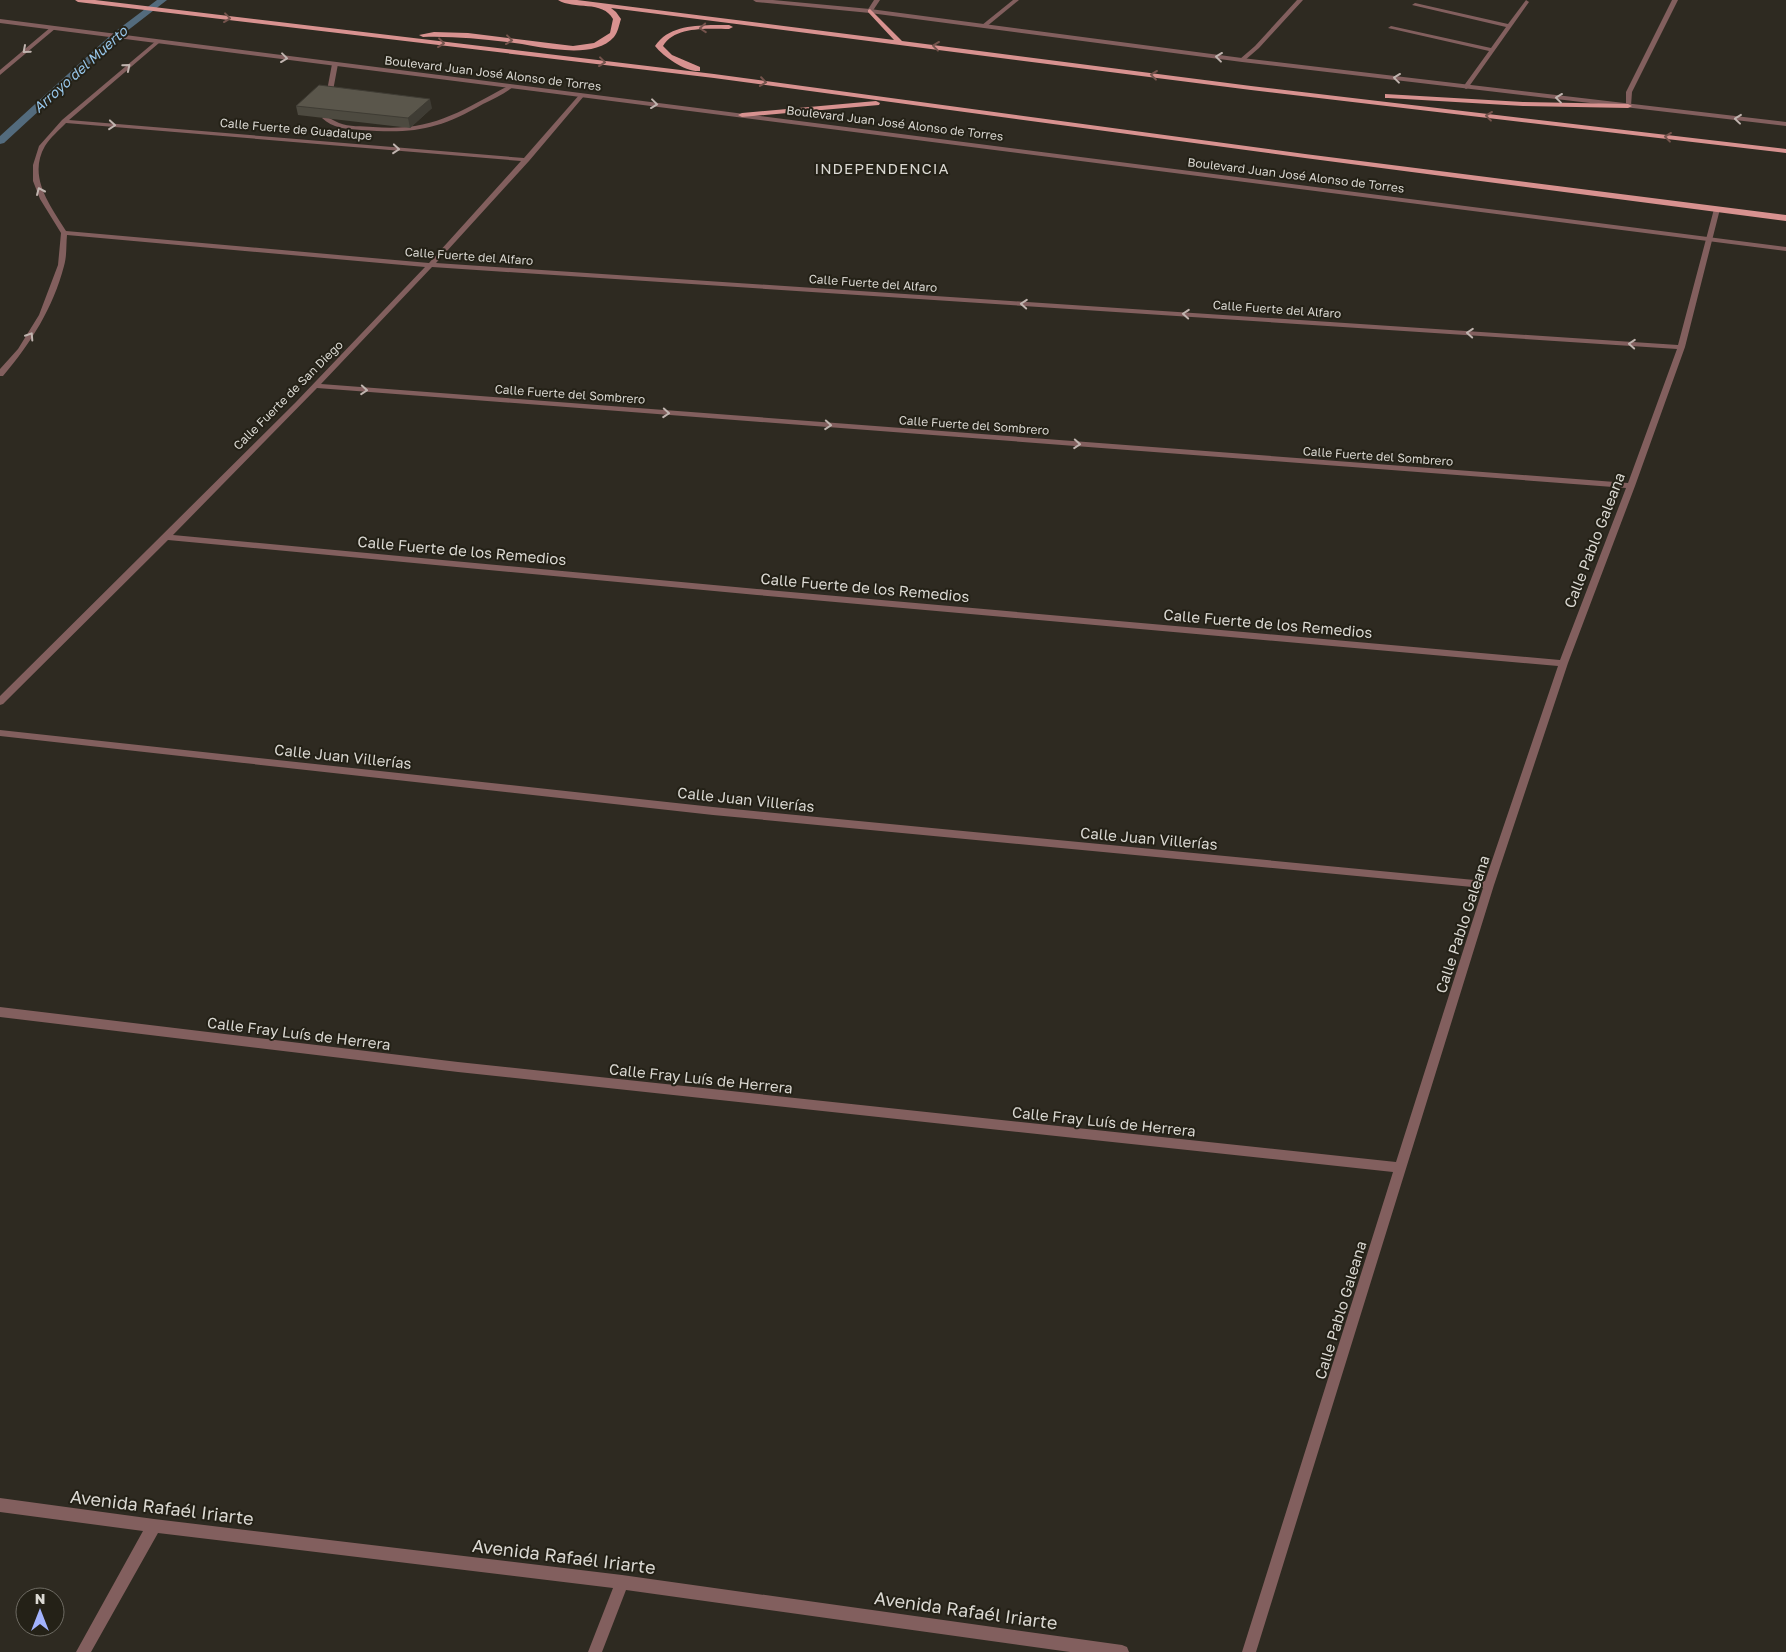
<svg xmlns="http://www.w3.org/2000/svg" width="1786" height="1652" viewBox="0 0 1786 1652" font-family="'Golos Text',sans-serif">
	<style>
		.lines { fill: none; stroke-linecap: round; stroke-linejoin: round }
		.stream { fill: #536b7d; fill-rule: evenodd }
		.service { fill: #825f5e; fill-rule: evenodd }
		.minor { fill: #825f5e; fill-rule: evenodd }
		.tertiary { fill: #825f5e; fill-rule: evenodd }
		.primary { fill: #d89290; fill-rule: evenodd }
		.wall { fill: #4d4a40 }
		.shaded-wall { fill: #3f3c34 }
		.building { fill: #5a564b; stroke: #3f3c34 }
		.oneway { stroke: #75544d }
		.oneway2 { stroke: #c0b4af }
		.labels { text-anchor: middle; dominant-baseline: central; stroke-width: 4; stroke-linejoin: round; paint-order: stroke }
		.far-street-label { font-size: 12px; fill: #dad8d2; stroke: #242117 }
		.far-water-label { font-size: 14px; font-style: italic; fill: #98c7eb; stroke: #242117 }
		.far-quarter-label { font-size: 15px; letter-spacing: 1px; fill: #dad8d2; stroke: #242117 }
		.street-label { font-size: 15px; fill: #dad8d2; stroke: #242117 }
		.near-street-label { font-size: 18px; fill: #dad8d2; stroke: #242117 }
	</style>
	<rect width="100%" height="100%" fill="#2e2a21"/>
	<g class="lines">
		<path class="stream" d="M157 0H167L118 38 4 143 0 144V136L112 34Z"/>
		<g class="service">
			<path d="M874 0H880L872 12H868L867 11Z"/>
			<path d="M1526 0 1529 2 1468 88 1466 89 1463 87 1489 51 1388 28 1391 26 1491 48 1506 27 1412 5 1415 3 1508 24Z"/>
			<path d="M335 62 338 64 332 96 329 98 326 96 332 64Z"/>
			<path d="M508 86 513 87C504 94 493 99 483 104 438 130 413 134 361 130 347 129 332 128 322 118L325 116C330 118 334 121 339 123 349 127 362 126 373 127 432 132 459 112 508 86Z"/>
		</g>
		<g class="minor">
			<path d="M1013 0H1019L986 27H982V25Z"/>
			<path d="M1297 0H1303L1259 48 1244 61H1240V59L1255 46Z"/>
			<path d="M1672 0H1678L1632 92 1631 106 1626 107V92Z"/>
			<path d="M51 27 56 28 0 75V70Z"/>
			<path d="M157 40 160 42 159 43 69 120 524 158 580 94H584V96L529 161 436 263 1678 345 1714 209 1717 207 1720 209 1685 347 1635 486 1568 663 1494 885 1256 1652H1242L1393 1172 458 1072 0 1017V1007L458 1062 1396 1162 1483 888 713 815 0 736V730L713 807 1485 881 1558 666 757 595 168 540 3 704 0 705V696L295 403 425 267 67 235C66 245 67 256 64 266 53 308 31 343 3 376H0V369L18 349 39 315 58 265 61 233 40 199 33 181V165L39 146 62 120ZM66 123 521 161 429 263 66 231C51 206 27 177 45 146 50 138 59 130 66 123ZM432 267 1677 349 1628 483 321 384ZM317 388 1626 488 1560 660 757 589 173 535Z"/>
			<path d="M0 1498 154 1519 622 1575 1122 1645 1127 1647 1129 1652H1070L626 1590 602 1652H588L613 1588 158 1533 91 1652H76L143 1531 0 1512Z"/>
		</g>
		<g class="tertiary">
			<path d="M753 0H773L870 9 1242 58 1786 122V126L1242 62 870 13 756 2Z"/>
			<path d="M0 19 1786 247V251L0 23Z"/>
		</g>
		<g class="primary">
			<path d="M75 0H95L714 74 1305 154 1786 215V221L1305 158 714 78 78 2Z"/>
			<path d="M558 0H577L894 40 868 12V10L870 9 902 41 1251 86 1786 149V153L1251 90 611 8 616 12 621 19C619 25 618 32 614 37 592 62 535 45 507 42 479 39 451 36 423 37L419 35 434 32 468 33 573 46 594 43 610 33 613 19C603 0 574 10 558 0Z"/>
			<path d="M711 25H729L733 27 729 29C708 29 675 26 663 46L672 55 700 67V71C685 72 664 57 655 46 668 27 690 26 711 25Z"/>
			<path d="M1385 94 1523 102 1628 104 1632 106 1628 108 1523 106 1388 98H1385Z"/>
			<path d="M876 101 880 103 879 105 742 117 738 115 742 113Z"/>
		</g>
	</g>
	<path class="wall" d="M296 106 432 108 410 128 298 115Z"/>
	<path class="shaded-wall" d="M430 99 432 108 410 128 408 118Z"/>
	<path class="building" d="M319 85 430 99 408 118 296 106Z"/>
	<defs><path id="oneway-chevron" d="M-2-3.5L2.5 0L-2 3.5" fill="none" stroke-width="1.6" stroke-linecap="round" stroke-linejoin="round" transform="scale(1.25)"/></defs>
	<g class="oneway">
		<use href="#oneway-chevron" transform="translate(227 18) rotate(7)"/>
		<use href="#oneway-chevron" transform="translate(703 28) rotate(176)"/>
		<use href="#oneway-chevron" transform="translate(509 40) rotate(7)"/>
		<use href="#oneway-chevron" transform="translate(441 43) rotate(7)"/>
		<use href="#oneway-chevron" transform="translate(936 46) rotate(-173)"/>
		<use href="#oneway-chevron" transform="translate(602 62) rotate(7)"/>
		<use href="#oneway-chevron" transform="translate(1154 75) rotate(-173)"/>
		<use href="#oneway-chevron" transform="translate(763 82) rotate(8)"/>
		<use href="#oneway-chevron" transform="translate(1489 116) rotate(-173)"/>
		<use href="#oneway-chevron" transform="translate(1668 137) rotate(-173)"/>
	</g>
	<g class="oneway2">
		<use href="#oneway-chevron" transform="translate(26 50) rotate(139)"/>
		<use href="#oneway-chevron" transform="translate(1219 57) rotate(-173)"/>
		<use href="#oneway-chevron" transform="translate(284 58) rotate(7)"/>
		<use href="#oneway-chevron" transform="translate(127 67) rotate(-40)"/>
		<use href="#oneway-chevron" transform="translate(1397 78) rotate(-173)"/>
		<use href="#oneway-chevron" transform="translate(1559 98) rotate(-173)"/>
		<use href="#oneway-chevron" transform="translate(654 104) rotate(7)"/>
		<use href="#oneway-chevron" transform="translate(1738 119) rotate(-174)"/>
		<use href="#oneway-chevron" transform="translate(112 125) rotate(5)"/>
		<use href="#oneway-chevron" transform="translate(396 149) rotate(5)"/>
		<use href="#oneway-chevron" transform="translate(40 191) rotate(-114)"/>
		<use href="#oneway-chevron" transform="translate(1024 304) rotate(-176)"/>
		<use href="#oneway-chevron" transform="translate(1186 314) rotate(-176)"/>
		<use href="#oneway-chevron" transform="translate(1470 333) rotate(-176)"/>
		<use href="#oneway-chevron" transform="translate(30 336) rotate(-57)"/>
		<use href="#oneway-chevron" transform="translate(1632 344) rotate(-176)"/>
		<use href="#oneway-chevron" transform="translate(364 390) rotate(4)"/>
		<use href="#oneway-chevron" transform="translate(666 413) rotate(4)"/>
		<use href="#oneway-chevron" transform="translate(828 425) rotate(4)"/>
		<use href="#oneway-chevron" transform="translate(1077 444) rotate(4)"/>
	</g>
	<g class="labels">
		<g class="far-street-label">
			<text transform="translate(493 73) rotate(7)">Boulevard Juan José Alonso de Torres</text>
			<text transform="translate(895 123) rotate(7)">Boulevard Juan José Alonso de Torres</text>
			<text transform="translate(296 129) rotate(5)">Calle Fuerte de Guadalupe</text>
			<text transform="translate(1296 175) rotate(7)">Boulevard Juan José Alonso de Torres</text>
			<text transform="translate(469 256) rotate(4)">Calle Fuerte del Alfaro</text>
			<text transform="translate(873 283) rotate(4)">Calle Fuerte del Alfaro</text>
			<text transform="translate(1277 309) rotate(4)">Calle Fuerte del Alfaro</text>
			<text transform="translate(570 394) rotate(4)">Calle Fuerte del Sombrero</text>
			<text transform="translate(288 395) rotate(-45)">Calle Fuerte de San Diego</text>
			<text transform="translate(974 425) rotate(4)">Calle Fuerte del Sombrero</text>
			<text transform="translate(1378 456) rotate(4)">Calle Fuerte del Sombrero</text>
		</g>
		<g class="far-water-label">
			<text transform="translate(80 69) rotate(-42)">Arroyo del Muerto</text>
		</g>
		<g class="far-quarter-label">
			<text x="882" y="168">INDEPENDENCIA</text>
		</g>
		<g class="street-label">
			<text transform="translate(1594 540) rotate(-69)">Calle Pablo Galeana</text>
			<text transform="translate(462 550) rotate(5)">Calle Fuerte de los Remedios</text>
			<text transform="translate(865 587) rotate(5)">Calle Fuerte de los Remedios</text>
			<text transform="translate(1268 623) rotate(5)">Calle Fuerte de los Remedios</text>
			<text transform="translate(343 756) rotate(6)">Calle Juan Villerías</text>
			<text transform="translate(746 799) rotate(6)">Calle Juan Villerías</text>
			<text transform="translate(1149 838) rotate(5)">Calle Juan Villerías</text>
			<text transform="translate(1462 924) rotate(-72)">Calle Pablo Galeana</text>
			<text transform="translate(299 1033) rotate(7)">Calle Fray Luís de Herrera</text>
			<text transform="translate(701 1078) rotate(6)">Calle Fray Luís de Herrera</text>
			<text transform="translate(1104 1121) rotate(6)">Calle Fray Luís de Herrera</text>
			<text transform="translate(1340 1310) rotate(-73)">Calle Pablo Galeana</text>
		</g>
		<g class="near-street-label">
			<text transform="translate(162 1507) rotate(7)">Avenida Rafaél Iriarte</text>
			<text transform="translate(564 1556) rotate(7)">Avenida Rafaél Iriarte</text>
			<text transform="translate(966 1610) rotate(8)">Avenida Rafaél Iriarte</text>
		</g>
	</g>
	<g transform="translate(40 1612)"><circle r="24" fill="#242117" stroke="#6d6a62"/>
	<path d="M0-4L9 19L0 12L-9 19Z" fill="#a2b2fd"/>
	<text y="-8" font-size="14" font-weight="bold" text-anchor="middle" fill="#dad8d2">N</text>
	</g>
</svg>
